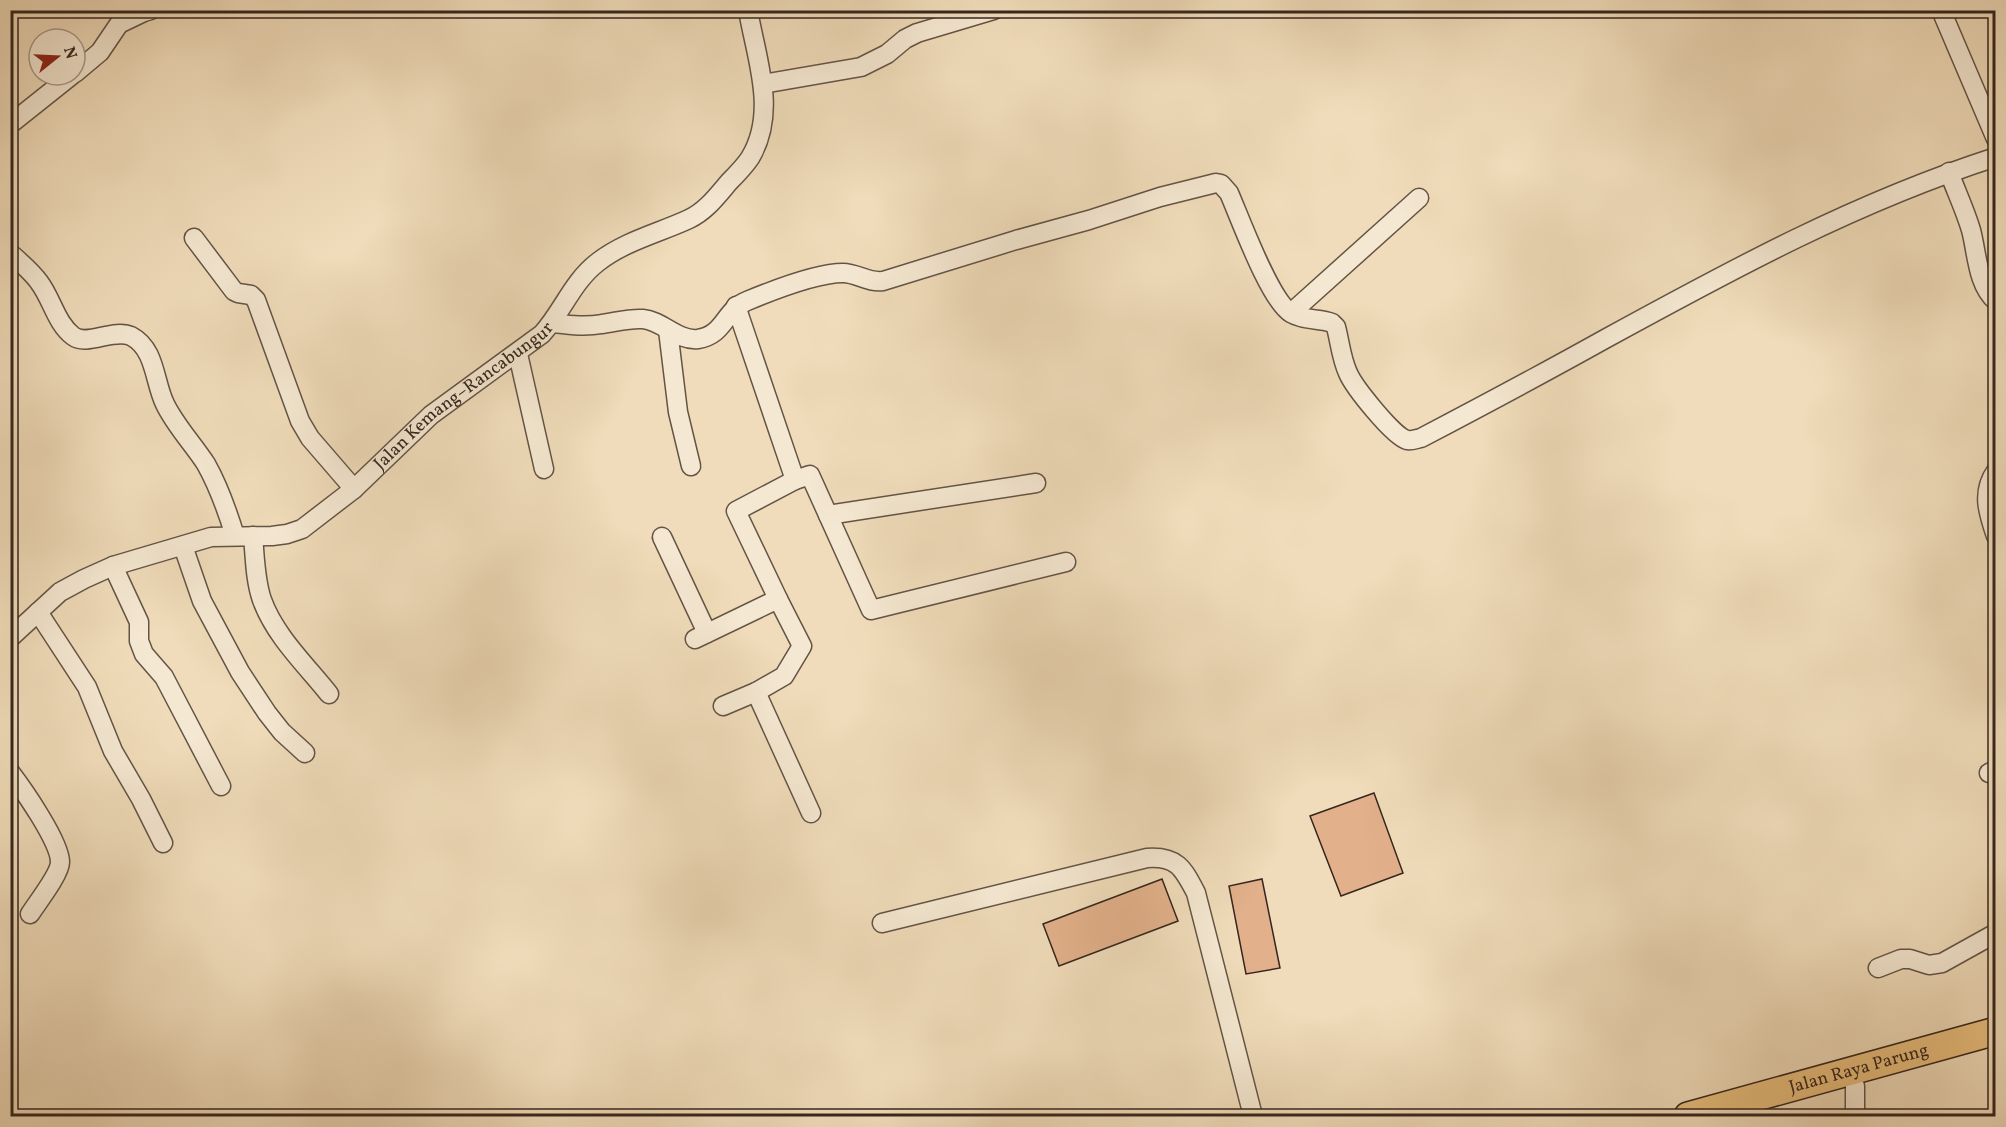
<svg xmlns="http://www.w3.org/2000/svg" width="2006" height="1127" viewBox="0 0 2006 1127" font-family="Vollkorn,serif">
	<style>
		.building { fill: #e2b18b; stroke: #36261f; stroke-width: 1.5 }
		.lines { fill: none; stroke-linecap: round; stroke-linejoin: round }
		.minor-casing { stroke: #645446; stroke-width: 21 }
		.highway-casing { stroke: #36261f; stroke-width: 30 }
		.minor { stroke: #f5e8d2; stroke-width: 18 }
		.highway { stroke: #e8be7d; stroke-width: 27 }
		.labels { text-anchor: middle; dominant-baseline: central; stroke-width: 4.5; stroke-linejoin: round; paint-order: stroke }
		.street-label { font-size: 18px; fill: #36261f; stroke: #f5e8d2 }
	</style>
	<rect width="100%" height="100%" fill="#f0dcba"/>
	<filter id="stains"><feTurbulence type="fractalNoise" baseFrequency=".00333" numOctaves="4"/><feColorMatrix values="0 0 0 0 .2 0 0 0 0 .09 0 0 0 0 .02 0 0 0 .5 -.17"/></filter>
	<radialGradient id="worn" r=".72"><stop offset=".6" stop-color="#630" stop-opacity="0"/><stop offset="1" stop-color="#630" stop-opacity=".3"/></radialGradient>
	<g class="building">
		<path d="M1374 793 1403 873 1341 896 1310 816Z"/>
		<path d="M1162 879 1178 921 1059 966 1043 924Z"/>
		<path d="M1262 879 1280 968 1246 974 1229 886Z"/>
	</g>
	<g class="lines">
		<g class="minor-casing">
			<g id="minor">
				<path d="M1941 10 1996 139"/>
				<path d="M75 73 100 52 119 24 144 12 151 10"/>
				<path d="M763 84 861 67 887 54 905 39 917 33 994 10"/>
				<path d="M13 122 72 75"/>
				<path d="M1949 172C1956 191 1965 210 1971 230 1977 252 1977 285 1996 301"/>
				<path d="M194 238 234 291 238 293 251 295 256 300 300 421 310 438 354 489"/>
				<path d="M10 253C20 262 32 272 39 282 52 299 56 323 73 336 87 347 113 328 131 336 156 349 154 382 165 404 175 425 193 444 206 464 219 487 227 510 235 536"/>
				<path d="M1291 313 1419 198"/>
				<path d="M552 323C570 325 585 327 602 324 616 322 630 318 643 319 663 321 677 341 698 339 725 335 724 310 747 301 771 291 818 273 843 273 857 273 868 283 883 281L1016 240 1089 220 1160 197 1216 183 1221 184 1229 193C1240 218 1270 301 1291 313 1304 321 1319 318 1332 323L1336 327C1340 342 1341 358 1348 373 1354 387 1393 436 1407 440 1411 441 1416 439 1421 438 1482 406 1544 373 1605 339 1733 269 1856 202 1996 157"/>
				<path d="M668 330 678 412 691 466"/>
				<path d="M518 354 544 469"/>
				<path d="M1996 471C1981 492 1988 513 1996 536"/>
				<path d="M795 480 810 475 871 610 1066 562"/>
				<path d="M828 515 1036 483"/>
				<path d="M253 536C255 557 255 580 262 600 275 636 306 665 329 694"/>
				<path d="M662 537 707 633"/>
				<path d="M183 546 202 601 240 672 267 713 282 732 305 753"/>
				<path d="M113 566 139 622V641L144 654 164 677 221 786"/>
				<path d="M38 612 87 687 113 751 141 799 163 843"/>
				<path id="s1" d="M10 638 60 592 84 579 113 566 211 537 272 536 287 534 302 529 354 489 431 415 542 334C563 311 572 282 598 262 625 241 659 233 689 219 706 211 717 196 729 182 737 174 744 167 750 158 778 112 756 58 748 10"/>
				<path d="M695 639 778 599 736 511 795 480 736 306"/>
				<path d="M756 692 811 813"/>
				<path d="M723 706 756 692 784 676 802 646 778 599"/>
				<path d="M10 772C23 789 60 842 60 862 60 874 37 903 30 914"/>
				<path d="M1989 773 1996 770"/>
				<path d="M882 923 1147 858C1177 856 1183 868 1196 893L1253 1116"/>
				<path d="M1878 968 1901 959H1910L1929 965 1942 963 1996 933"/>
				<path d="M1855 1086V1109L1857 1116"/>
			</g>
		</g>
		<g class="highway-casing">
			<g id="highway">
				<path id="s2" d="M1688 1116 1996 1031"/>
			</g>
		</g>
		<use href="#minor" class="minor"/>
		<use href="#highway" class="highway"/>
	</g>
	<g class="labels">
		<g class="street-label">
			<text stroke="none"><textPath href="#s1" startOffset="531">Jalan Kemang–Rancabungur</textPath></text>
			<text stroke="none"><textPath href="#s2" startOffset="177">Jalan Raya Parung</textPath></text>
		</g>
	</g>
	<rect width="2006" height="1127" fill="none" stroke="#f0dcba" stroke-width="36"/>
	<rect x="12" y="12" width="1982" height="1103" fill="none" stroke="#36261f" stroke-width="3"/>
	<rect x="18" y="18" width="1970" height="1091" fill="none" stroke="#36261f" stroke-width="1.5"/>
	<g transform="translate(57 57) rotate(72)"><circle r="28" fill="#f5e8d2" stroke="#a99a8a" stroke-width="1.5"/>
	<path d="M0-4.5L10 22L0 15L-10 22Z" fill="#8f2418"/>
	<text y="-9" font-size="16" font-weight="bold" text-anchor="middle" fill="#36261f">N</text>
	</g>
	<rect width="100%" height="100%" filter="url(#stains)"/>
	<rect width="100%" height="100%" fill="url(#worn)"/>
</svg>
